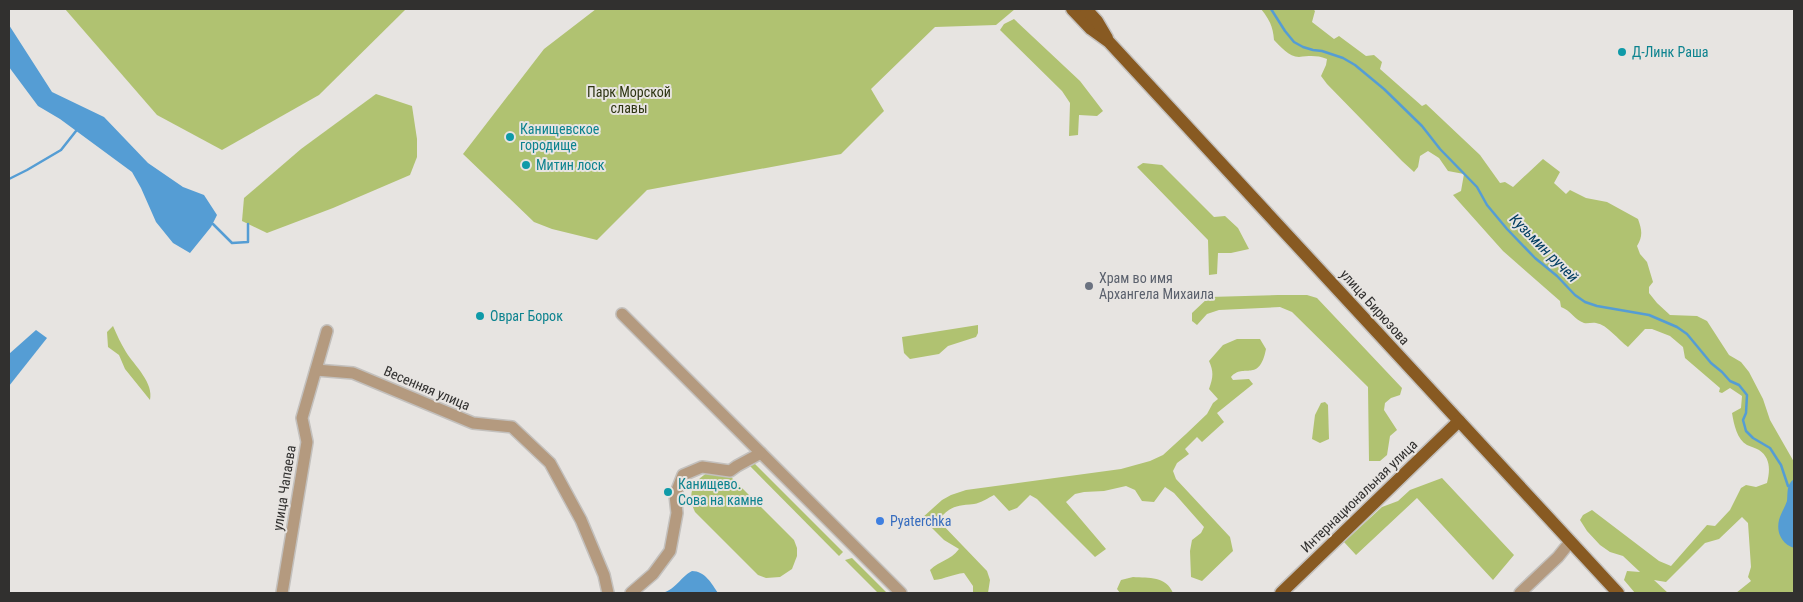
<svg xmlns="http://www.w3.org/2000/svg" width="1803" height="602" viewBox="0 0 1803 602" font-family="'Roboto Condensed',sans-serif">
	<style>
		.green { fill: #b0c271 }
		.water { fill: #559dd4 }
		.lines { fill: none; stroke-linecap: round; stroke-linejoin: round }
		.stream { stroke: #559dd4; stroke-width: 2.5 }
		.minor-casing { stroke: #c3c0bd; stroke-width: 14 }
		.major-casing { stroke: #c3c0bd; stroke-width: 15 }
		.minor { stroke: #b49a7f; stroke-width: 11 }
		.major { stroke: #885a22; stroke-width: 12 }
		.culture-dot { fill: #0f9aa8; stroke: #e7e4e1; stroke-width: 2 }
		.worship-dot { fill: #6b7280; stroke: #e7e4e1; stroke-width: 2 }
		.shop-dot { fill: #3f7fe0; stroke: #e7e4e1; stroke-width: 2 }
		.labels { text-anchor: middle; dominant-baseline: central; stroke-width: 4; stroke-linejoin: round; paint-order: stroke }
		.culture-label { font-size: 14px; fill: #0d838f; stroke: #e7e4e1; text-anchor: start }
		.park-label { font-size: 14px; fill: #2e3512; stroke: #e7e4e1 }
		.worship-label { font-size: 14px; fill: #5b616d; stroke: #e7e4e1; text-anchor: start }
		.street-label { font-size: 14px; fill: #31302f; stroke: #e7e4e1 }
		.shop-label { font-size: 14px; fill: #366cbe; stroke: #e7e4e1; text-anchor: start }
		.water-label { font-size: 15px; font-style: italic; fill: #013d61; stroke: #e7e4e1 }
	</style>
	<rect width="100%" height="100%" fill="#e7e4e1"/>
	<g class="green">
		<path d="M65 9H406L319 95 222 150 157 115Z"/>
		<path d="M596 9H1015L996 25 935 27 871 89 884 111 841 154 647 190 597 240 552 229 534 222 463 154 544 49Z"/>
		<path d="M1261 9H1313L1315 11 1312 22 1334 39 1339 36 1366 56 1374 55 1382 62 1380 69 1422 106 1426 104 1480 155 1500 183 1505 182 1513 187 1543 159 1560 172 1554 183 1566 194 1570 190 1586 198 1607 202 1638 219C1642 230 1643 236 1637 246L1640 254 1647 262 1653 282 1649 287V293L1657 303 1670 315 1697 316 1707 321 1729 355 1741 362 1749 372 1763 399 1770 420 1794 462V591L1791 593H1736L1751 581 1748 577 1751 567 1748 523 1742 517 1719 539 1705 543 1666 582 1654 580 1668 593H1635L1624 580 1627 571 1640 572 1623 556 1610 552 1600 545 1587 531 1580 520 1583 515 1592 510 1659 561 1671 566 1707 525 1715 526 1730 510 1741 488 1746 485 1756 487 1767 483C1770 471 1771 458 1759 450 1756 448 1751 447 1747 445 1737 439 1734 425 1732 413L1741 408 1742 396 1730 388 1722 393 1719 392 1720 388 1685 358 1683 347 1670 336 1652 329H1645L1628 347C1618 340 1608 325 1596 323 1592 322 1588 324 1584 323 1575 320 1570 310 1561 307L1560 301 1503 251 1453 195 1461 191 1464 174 1448 171 1439 158 1428 151 1420 156 1418 167 1414 172 1402 161 1327 84 1321 76 1326 65 1327 59C1316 55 1310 56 1299 57 1289 57 1280 46 1274 40 1273 26 1269 19 1261 9Z"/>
		<path d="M1014 19 1080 81 1103 111 1097 116 1079 115 1078 135 1069 136 1070 103 1062 91 1000 30 1004 24Z"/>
		<path d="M376 94 412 106 417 139V157L410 175 333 208 267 233 242 221 244 198 301 149Z"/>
		<path d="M1143 163 1162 165 1214 217 1225 216 1238 228 1249 249 1231 253H1218L1217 274 1209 275 1208 240 1137 167Z"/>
		<path d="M1278 295H1307L1317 298 1402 388 1400 395 1391 398 1385 403 1384 410 1397 430 1390 436 1387 455 1380 461H1369L1368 387 1292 312 1280 307 1219 310 1207 314 1197 325 1192 321V313L1209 297Z"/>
		<path d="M978 325V333L976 337 948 346 939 354 910 359 904 353 902 337Z"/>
		<path d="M113 326C117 335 121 344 126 352 135 366 154 383 150 400L125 369 119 355 108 347 107 332Z"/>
		<path d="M1237 339H1260L1266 349C1259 384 1244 362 1231 377L1233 380 1249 379 1253 384 1217 413 1224 422 1202 442 1197 437 1185 449 1189 454 1177 463 1173 471 1176 479 1230 537 1233 551 1202 581 1191 577 1190 551 1192 540 1201 533 1204 527 1174 493 1165 487 1154 502 1142 501 1135 490 1126 486 1104 491 1084 492 1075 494 1066 502 1106 549 1095 557 1037 499 1030 495 1017 508 1009 511 994 495C988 498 981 503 974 504 956 506 952 505 938 520L987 571 990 580 988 593H973V586L964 573C953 574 945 579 934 580L930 570C940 560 950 561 959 549L944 540 922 518 942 500 951 495 966 490 1121 469 1150 461 1163 455 1186 434 1207 414 1213 403 1218 399 1209 389C1213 378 1214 372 1209 361L1223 345Z"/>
		<path d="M1325 402 1328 405 1329 439 1320 443 1312 439 1315 415 1321 403Z"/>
		<path d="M748 457 843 552 839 556 745 461Z"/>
		<path d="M707 473 729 475 794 540 797 548V556L792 569 780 577 766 578 758 575 695 512C687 495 692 482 707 473Z"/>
		<path d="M1442 478 1514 555 1493 580 1417 498 1356 555 1344 542 1382 507 1398 501 1410 490Z"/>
		<path d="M852 558 887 593H878L845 560Z"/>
		<path d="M1133 577C1149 578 1166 576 1173 593H1120L1117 589 1121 580Z"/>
	</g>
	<g class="water">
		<path d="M9 25 52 92 104 117 148 163 183 187 204 195 217 215 211 227 190 253 173 243 156 222 141 188 132 172 60 119 38 106 9 67Z"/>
		<path d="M36 330 47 338 9 386V354Z"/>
		<path d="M1794 479V548C1782 544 1776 533 1779 520 1781 513 1785 507 1787 501 1788 492 1786 485 1794 479Z"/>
		<path d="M692 571C705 571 712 584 718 593H662C677 589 680 577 692 571Z"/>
	</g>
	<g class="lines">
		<g class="stream">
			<path d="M1271 9 1285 31 1294 42 1303 47 1313 50 1322 51 1343 58 1355 65 1384 89 1422 126 1440 149 1477 187 1487 205 1507 229 1535 258 1557 276 1575 295 1585 302 1597 306 1649 315 1677 327 1687 334 1711 363 1722 372 1730 381 1739 385 1747 395 1746 413 1743 420 1746 431 1753 438 1770 448 1781 465 1788 486"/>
			<path d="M9 179 27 170 61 150 76 131"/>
			<path d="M213 224 232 243 248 242V224"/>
		</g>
		<g class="minor-casing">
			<g id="minor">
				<path d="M622 314 901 593"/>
				<path d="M316 370 353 373 473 423 512 427 550 463 581 520 604 575 608 593"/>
				<path d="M282 593 307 442 302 418 327 331"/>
				<path d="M631 593 653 574 670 551 677 513 675 495 683 475 702 467 730 471 737 466 761 453"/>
				<path d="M1520 593 1558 557 1570 542"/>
			</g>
		</g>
		<g class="major-casing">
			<g id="major">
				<path d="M1072 9 1091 29 1109 42 1618 593"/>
				<path d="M1086 9 1097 21 1107 38"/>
				<path d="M1281 593 1459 421"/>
			</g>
		</g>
		<use href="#minor" class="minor"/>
		<use href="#major" class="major"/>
	</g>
	<g class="culture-dot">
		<circle cx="1622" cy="52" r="5"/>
		<circle cx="510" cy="137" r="5"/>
		<circle cx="526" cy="165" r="5"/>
		<circle cx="480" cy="316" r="5"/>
		<circle cx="668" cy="492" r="5"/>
	</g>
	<circle class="worship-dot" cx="1089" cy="286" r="5"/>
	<circle class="shop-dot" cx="880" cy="521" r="5"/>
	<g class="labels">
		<g class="culture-label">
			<text x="1632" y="52">Д-Линк Раша</text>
			<text x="520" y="129">Канищевское<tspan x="520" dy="16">городище</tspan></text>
			<text x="536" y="165">Митин лоск</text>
			<text x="490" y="316">Овраг Борок</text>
			<text x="678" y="484">Канищево.<tspan x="678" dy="16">Сова на камне</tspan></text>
		</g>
		<g class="park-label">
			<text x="629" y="92">Парк Морской<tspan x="629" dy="16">славы</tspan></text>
		</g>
		<g class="worship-label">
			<text x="1099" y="278">Храм во имя<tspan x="1099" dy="16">Архангела Михаила</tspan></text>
		</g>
		<g class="street-label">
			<text transform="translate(1375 307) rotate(48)">улица Бирюзова</text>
			<text transform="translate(427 388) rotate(23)">Весенняя улица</text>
			<text transform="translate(284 488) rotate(-81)">улица Чапаева</text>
			<text transform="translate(1359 496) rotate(-44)">Интернациональная улица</text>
		</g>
		<g class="shop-label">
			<text x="890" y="521">Pyaterchka</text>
		</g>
		<g class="water-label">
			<text transform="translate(1544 248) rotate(45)">Кузьмин ручей</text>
		</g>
	</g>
	<rect width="1803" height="602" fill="none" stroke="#31302f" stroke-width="20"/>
</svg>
